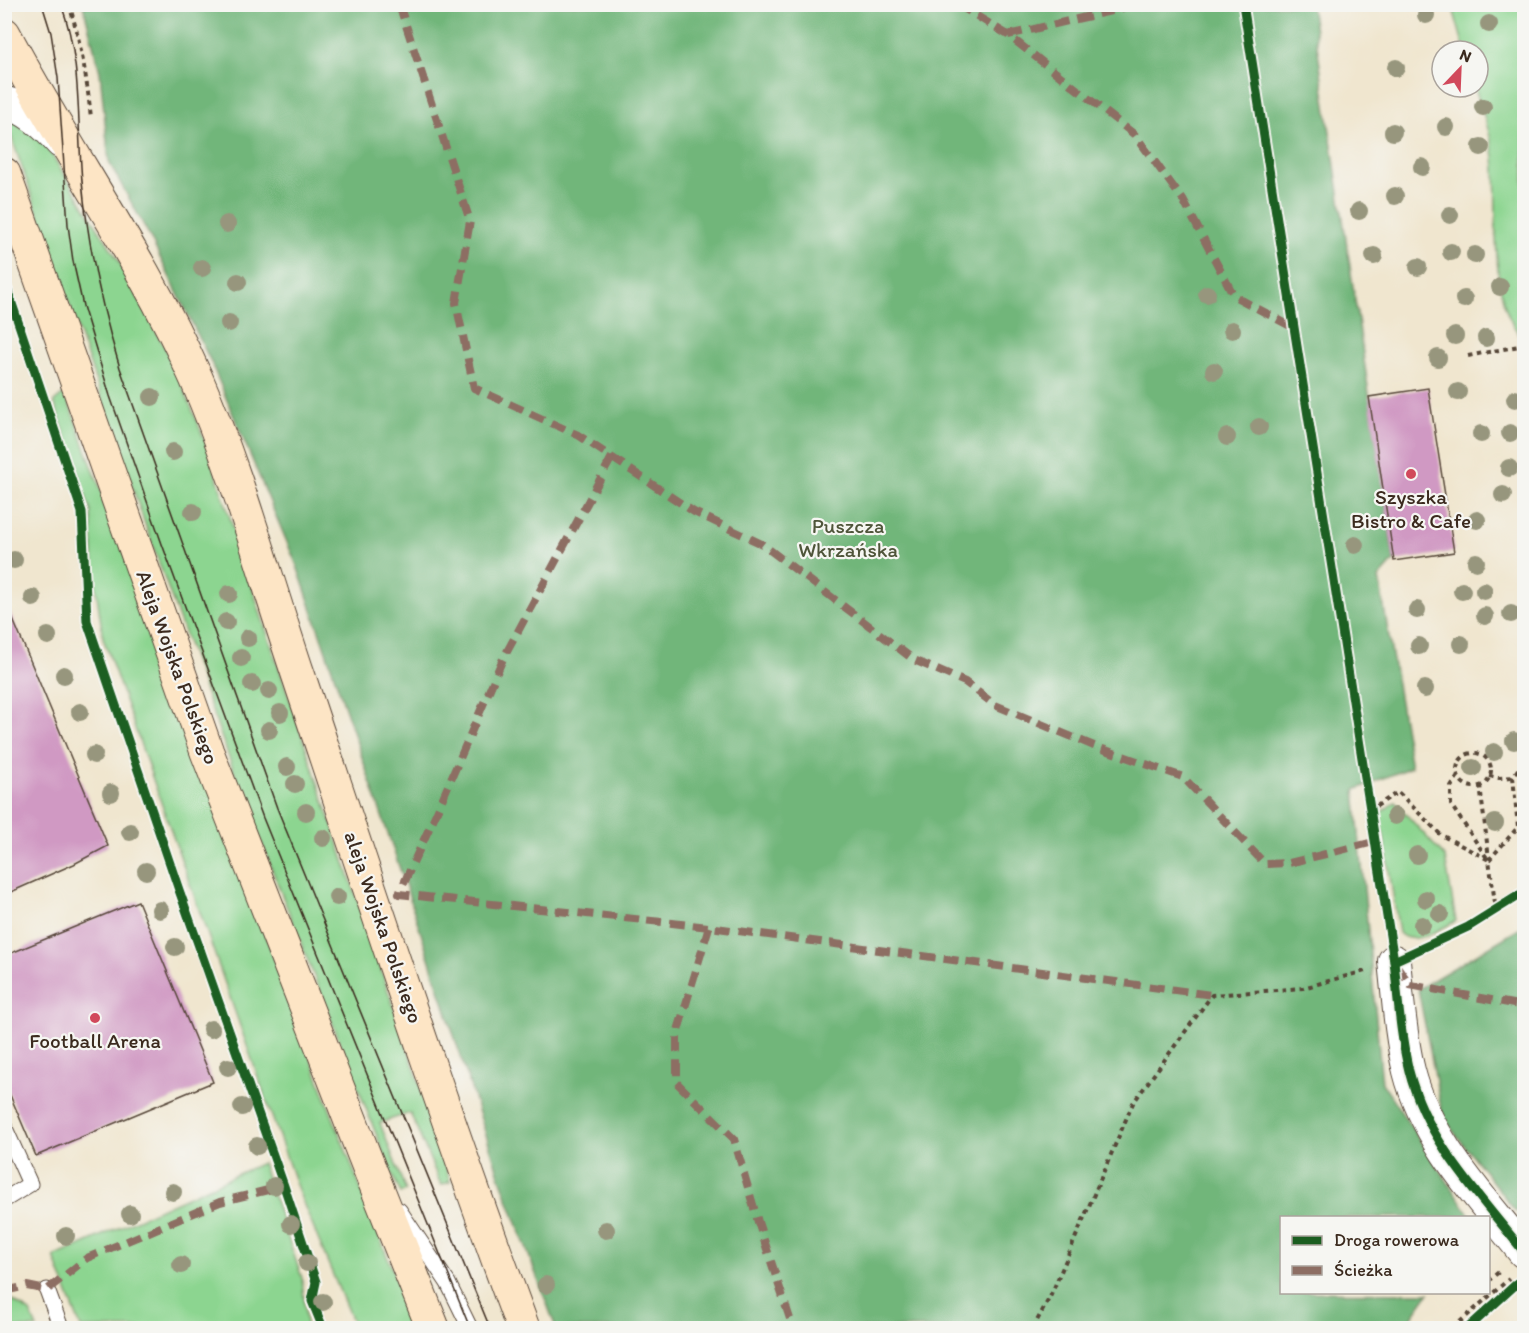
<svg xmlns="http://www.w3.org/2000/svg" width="1529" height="1333" viewBox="0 0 1529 1333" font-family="Itim,sans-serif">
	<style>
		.green { fill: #8cd590; stroke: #648057; stroke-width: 1.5 }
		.forest { fill: #71b67a; stroke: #56704c; stroke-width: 1.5 }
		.building { fill: #d099c3 }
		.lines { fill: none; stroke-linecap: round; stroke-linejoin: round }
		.lane-casing { stroke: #564639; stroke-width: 17 }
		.street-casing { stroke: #564639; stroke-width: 34 }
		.secondary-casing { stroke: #564639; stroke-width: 35 }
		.path { stroke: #564639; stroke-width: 4; stroke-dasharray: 4.5 4.5; stroke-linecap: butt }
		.lane { stroke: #fff; stroke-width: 15 }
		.street { stroke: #fff; stroke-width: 32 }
		.secondary { stroke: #fde5c5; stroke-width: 33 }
		.tram { stroke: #3b2a1e; stroke-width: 1.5 }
		.quiet { stroke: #8d6e63; stroke-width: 8; stroke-dasharray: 15 8; stroke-linecap: butt }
		.cycleway-casing { stroke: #f6f6f2; stroke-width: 13 }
		.cycleway { stroke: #1b5e20; stroke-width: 9 }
		.tree { fill: #97967d }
		.poi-dot { fill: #d1495b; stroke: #f6f6f2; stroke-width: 2 }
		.labels { text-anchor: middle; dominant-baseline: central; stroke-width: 4.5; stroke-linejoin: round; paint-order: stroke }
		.poi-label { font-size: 21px; fill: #3b2a1e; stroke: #f6f6f2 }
		.park-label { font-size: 21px; fill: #4f553a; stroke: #f6f6f2 }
		.street-label { font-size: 21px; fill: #3b2a1e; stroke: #f6f6f2 }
	</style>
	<rect width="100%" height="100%" fill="#f6f6f2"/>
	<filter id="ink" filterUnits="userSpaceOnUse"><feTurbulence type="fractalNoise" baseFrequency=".0167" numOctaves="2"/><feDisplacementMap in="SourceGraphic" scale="12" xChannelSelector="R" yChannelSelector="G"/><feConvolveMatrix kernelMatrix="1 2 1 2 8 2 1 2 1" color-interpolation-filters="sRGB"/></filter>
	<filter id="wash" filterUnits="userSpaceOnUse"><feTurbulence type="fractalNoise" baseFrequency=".008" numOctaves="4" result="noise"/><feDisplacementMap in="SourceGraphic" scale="24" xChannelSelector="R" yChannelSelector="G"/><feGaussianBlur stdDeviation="1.35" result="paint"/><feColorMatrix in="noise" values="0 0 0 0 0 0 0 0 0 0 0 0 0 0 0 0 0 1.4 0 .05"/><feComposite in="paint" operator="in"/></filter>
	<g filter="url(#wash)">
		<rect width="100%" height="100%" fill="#f0e6cf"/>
		<g class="green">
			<path d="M1452 5H1524V339C1485 302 1500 209 1494 158 1492 134 1481 110 1475 87H1478V51H1465Z"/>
			<path d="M8 117 30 120 117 258 173 363 207 446 261 615 441 1147 450 1182 441 1185 410 1113 380 1123 406 1191 401 1193 393 1177 238 783 144 521 7 124Z"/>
			<path d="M65 393 332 1115 415 1328H355L299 1193 103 638 94 574 91 512 54 402Z"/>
			<path d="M1395 802 1445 857 1456 921C1441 928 1413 948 1399 933L1380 813Z"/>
			<path d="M262 1163 302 1278 306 1323 308 1328H81L54 1257Z"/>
			<path d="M10 1299 30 1312 37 1328H5V1301Z"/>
		</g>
		<g class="forest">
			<path d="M83 5H1311L1394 561 1379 578 1411 767 1355 790 1382 1083 1471 1217 1282 1218V1292L1429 1293 1404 1328H556L499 1175 407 890 297 566 210 360 149 235 109 162 100 72Z"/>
			<path d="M1524 926V1207L1516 1212 1443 1118 1418 989Z"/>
		</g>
		<g id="blocks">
			<g class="building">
				<path d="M1428 388 1454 552 1394 561 1369 397Z"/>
				<path d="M4 598 108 846 74 864 4 895Z"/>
				<path d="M138 901 213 1082 36 1156 4 1081V956Z"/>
			</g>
		</g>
	</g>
	<g filter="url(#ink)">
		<use href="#blocks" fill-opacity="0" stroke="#564639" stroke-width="1.5"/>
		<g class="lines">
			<g class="lane-casing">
				<g id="lane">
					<path d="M4 1126 30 1184 4 1200"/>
					<path d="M399 1210 448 1283 470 1328"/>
					<path d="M47 1290 61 1328"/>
				</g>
			</g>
			<g class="street-casing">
				<g id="street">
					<path d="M4 102C28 109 45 124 61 142"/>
					<path d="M1394 961C1398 997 1400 1035 1409 1071 1427 1142 1480 1196 1524 1252"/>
				</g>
			</g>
			<g class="secondary-casing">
				<g id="secondary">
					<path d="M4 34C65 150 143 258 196 378 238 474 265 577 299 677 372 895 443 1113 523 1328"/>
					<path d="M4 174 207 752 364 1155 433 1328"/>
				</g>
			</g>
			<g class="path">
				<path d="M69 4C81 43 87 79 91 118"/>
				<path d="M1468 356 1524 345"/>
				<path d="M1519 674 1524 671"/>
				<circle cx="1474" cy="770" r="17"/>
				<path d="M1458 776 1451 787V805L1487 858"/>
				<path d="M1489 776 1499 778 1513 777"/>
				<path d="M1480 785 1489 859"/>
				<path d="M1369 811 1398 792 1441 835 1489 860 1496 910"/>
				<path d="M1489 860 1518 827 1513 777 1524 760"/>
				<path d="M1488 1281 1500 1271"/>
				<path d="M1033 1328 1051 1295 1133 1103 1212 995 1303 988 1365 971"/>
				<path d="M1453 1328 1509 1279"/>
			</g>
			<use href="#lane" class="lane"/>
			<use href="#street" class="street"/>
			<use href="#secondary" class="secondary"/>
			<g class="tram">
				<path d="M42 4 51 33 58 78 68 225 73 261 83 306 110 396 162 544 263 818 470 1328"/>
				<path d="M61 4C82 60 77 122 82 181 88 245 101 306 120 368L277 808 490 1328"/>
				<path d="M1517 1328 1524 1322"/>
			</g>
			<g class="quiet">
				<path d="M399 4 470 221 456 303 474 388 578 435 694 512 762 544 914 660 965 682 995 705 1094 746 1183 777 1265 864 1289 863 1374 842"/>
				<path d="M957 4 1008 35 1135 135 1183 200 1234 296 1294 328"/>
				<path d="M1008 35 1120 9 1129 4"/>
				<path d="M612 457 502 661 438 809 399 894 709 927 1212 995"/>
				<path d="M709 927 677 1034V1083L734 1139 758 1222 793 1328"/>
				<path d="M1397 966 1410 985 1524 1006"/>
				<path d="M4 1291 27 1286 47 1290 87 1258 220 1202 284 1186"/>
			</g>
			<g class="cycleway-casing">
				<g id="cycleway">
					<path d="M1243 4 1394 961C1398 997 1400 1035 1409 1071 1427 1142 1480 1196 1524 1252"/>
					<path d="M4 280 82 512 87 621 179 890 284 1186 316 1282 312 1301 323 1328"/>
					<path d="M1394 961 1468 927 1524 892"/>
					<path d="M1468 1328 1524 1277"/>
				</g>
			</g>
			<use href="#cycleway" class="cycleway"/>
		</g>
		<g class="tree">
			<circle cx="1426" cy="15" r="9"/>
			<circle cx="1489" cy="24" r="9"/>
			<circle cx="1396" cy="68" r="9"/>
			<circle cx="1483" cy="107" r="9"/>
			<circle cx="1446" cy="127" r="9"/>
			<circle cx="1393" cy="132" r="9"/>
			<circle cx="1481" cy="147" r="9"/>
			<circle cx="1422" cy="167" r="9"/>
			<circle cx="1395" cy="196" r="9"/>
			<circle cx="1359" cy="211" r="9"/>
			<circle cx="1450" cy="215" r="9"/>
			<circle cx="227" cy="224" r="9"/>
			<circle cx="1451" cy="252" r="9"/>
			<circle cx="1475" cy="255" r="9"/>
			<circle cx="1374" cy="256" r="9"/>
			<circle cx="1418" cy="267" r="9"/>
			<circle cx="202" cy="268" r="9"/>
			<circle cx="238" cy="282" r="9"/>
			<circle cx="1500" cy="287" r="9"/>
			<circle cx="1207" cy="294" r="9"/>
			<circle cx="1464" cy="299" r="9"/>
			<circle cx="229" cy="323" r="9"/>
			<circle cx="1232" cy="330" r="9"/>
			<circle cx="1455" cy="336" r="9"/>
			<circle cx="1486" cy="338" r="9"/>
			<circle cx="1438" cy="358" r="9"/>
			<circle cx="1214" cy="371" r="9"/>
			<circle cx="1458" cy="392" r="9"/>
			<circle cx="152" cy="397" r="9"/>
			<circle cx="1515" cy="399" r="9"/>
			<circle cx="1259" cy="427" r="9"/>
			<circle cx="1510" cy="433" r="9"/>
			<circle cx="1481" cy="434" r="9"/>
			<circle cx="1227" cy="437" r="9"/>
			<circle cx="173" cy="452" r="9"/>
			<circle cx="1509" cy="468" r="9"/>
			<circle cx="1503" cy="495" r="9"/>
			<circle cx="193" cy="512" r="9"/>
			<circle cx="1477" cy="520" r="9"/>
			<circle cx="1355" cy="545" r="9"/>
			<circle cx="14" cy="560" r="9"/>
			<circle cx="1476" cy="562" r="9"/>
			<circle cx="1462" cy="591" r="9"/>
			<circle cx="1484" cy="591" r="9"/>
			<circle cx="229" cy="594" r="9"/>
			<circle cx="33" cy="598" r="9"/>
			<circle cx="1417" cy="610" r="9"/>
			<circle cx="1511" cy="614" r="9"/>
			<circle cx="1485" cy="616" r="9"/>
			<circle cx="226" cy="622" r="9"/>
			<circle cx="48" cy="636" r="9"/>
			<circle cx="248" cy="638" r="9"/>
			<circle cx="1461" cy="644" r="9"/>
			<circle cx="1419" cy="646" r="9"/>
			<circle cx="241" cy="658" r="9"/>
			<circle cx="64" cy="675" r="9"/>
			<circle cx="252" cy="684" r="9"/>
			<circle cx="1425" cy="689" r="9"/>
			<circle cx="269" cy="691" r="9"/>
			<circle cx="80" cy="712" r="9"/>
			<circle cx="280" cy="713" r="9"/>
			<circle cx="269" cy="730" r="9"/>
			<circle cx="1514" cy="741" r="9"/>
			<circle cx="1494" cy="752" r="9"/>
			<circle cx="94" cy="755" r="9"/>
			<circle cx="287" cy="767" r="9"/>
			<circle cx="1473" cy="768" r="9"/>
			<circle cx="295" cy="784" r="9"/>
			<circle cx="111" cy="793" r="9"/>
			<circle cx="306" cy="812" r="9"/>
			<circle cx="1395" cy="816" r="9"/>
			<circle cx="1495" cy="823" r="9"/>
			<circle cx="130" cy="832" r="9"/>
			<circle cx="323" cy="838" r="9"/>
			<circle cx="1417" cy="855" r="9"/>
			<circle cx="146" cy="871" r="9"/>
			<circle cx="337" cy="897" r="9"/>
			<circle cx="1426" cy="899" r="9"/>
			<circle cx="160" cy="910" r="9"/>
			<circle cx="1440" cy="914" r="9"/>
			<circle cx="1422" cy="925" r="9"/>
			<circle cx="175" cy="947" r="9"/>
			<circle cx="211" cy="1029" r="9"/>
			<circle cx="228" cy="1067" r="9"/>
			<circle cx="242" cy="1107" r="9"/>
			<circle cx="257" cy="1146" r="9"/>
			<circle cx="274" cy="1186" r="9"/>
			<circle cx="173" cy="1192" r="9"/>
			<circle cx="130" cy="1214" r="9"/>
			<circle cx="291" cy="1224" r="9"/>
			<circle cx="606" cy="1230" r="9"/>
			<circle cx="66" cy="1236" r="9"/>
			<circle cx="307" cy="1263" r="9"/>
			<circle cx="181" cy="1265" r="9"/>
			<circle cx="546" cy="1285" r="9"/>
			<circle cx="323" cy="1302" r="9"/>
		</g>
	</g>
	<g class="poi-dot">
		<circle cx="1411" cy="474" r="6"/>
		<circle cx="95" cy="1018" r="6"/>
	</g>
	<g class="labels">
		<g class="poi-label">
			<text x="1411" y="496">Szyszka<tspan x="1411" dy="24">Bistro &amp; Cafe</tspan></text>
			<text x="95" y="1040">Football Arena</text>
		</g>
		<g class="park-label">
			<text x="848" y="525">Puszcza<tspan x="848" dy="24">Wkrzańska</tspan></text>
		</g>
		<g class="street-label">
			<text transform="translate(178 667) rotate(70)">Aleja Wojska Polskiego</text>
			<text transform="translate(384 927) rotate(71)">aleja Wojska Polskiego</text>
		</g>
	</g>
	<rect width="1529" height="1333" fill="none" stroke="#f6f6f2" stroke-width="24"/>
	<rect x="1280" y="1216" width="210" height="78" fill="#f6f6f2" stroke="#aba49d" stroke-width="1.5"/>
	<rect x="1292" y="1236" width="30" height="9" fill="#1b5e20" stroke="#aba49d" stroke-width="1.5"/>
	<text x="1334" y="1246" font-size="18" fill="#3b2a1e">Droga rowerowa</text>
	<rect x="1292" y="1266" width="30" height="9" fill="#8d6e63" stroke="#aba49d" stroke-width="1.5"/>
	<text x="1334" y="1276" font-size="18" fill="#3b2a1e">Ścieżka</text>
	<g transform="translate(1460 69) rotate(23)"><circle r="28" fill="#f6f6f2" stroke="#aba49d" stroke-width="1.5"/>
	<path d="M0-4.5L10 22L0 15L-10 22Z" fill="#d1495b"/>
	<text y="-9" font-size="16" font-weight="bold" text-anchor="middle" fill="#3b2a1e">N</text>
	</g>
</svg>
